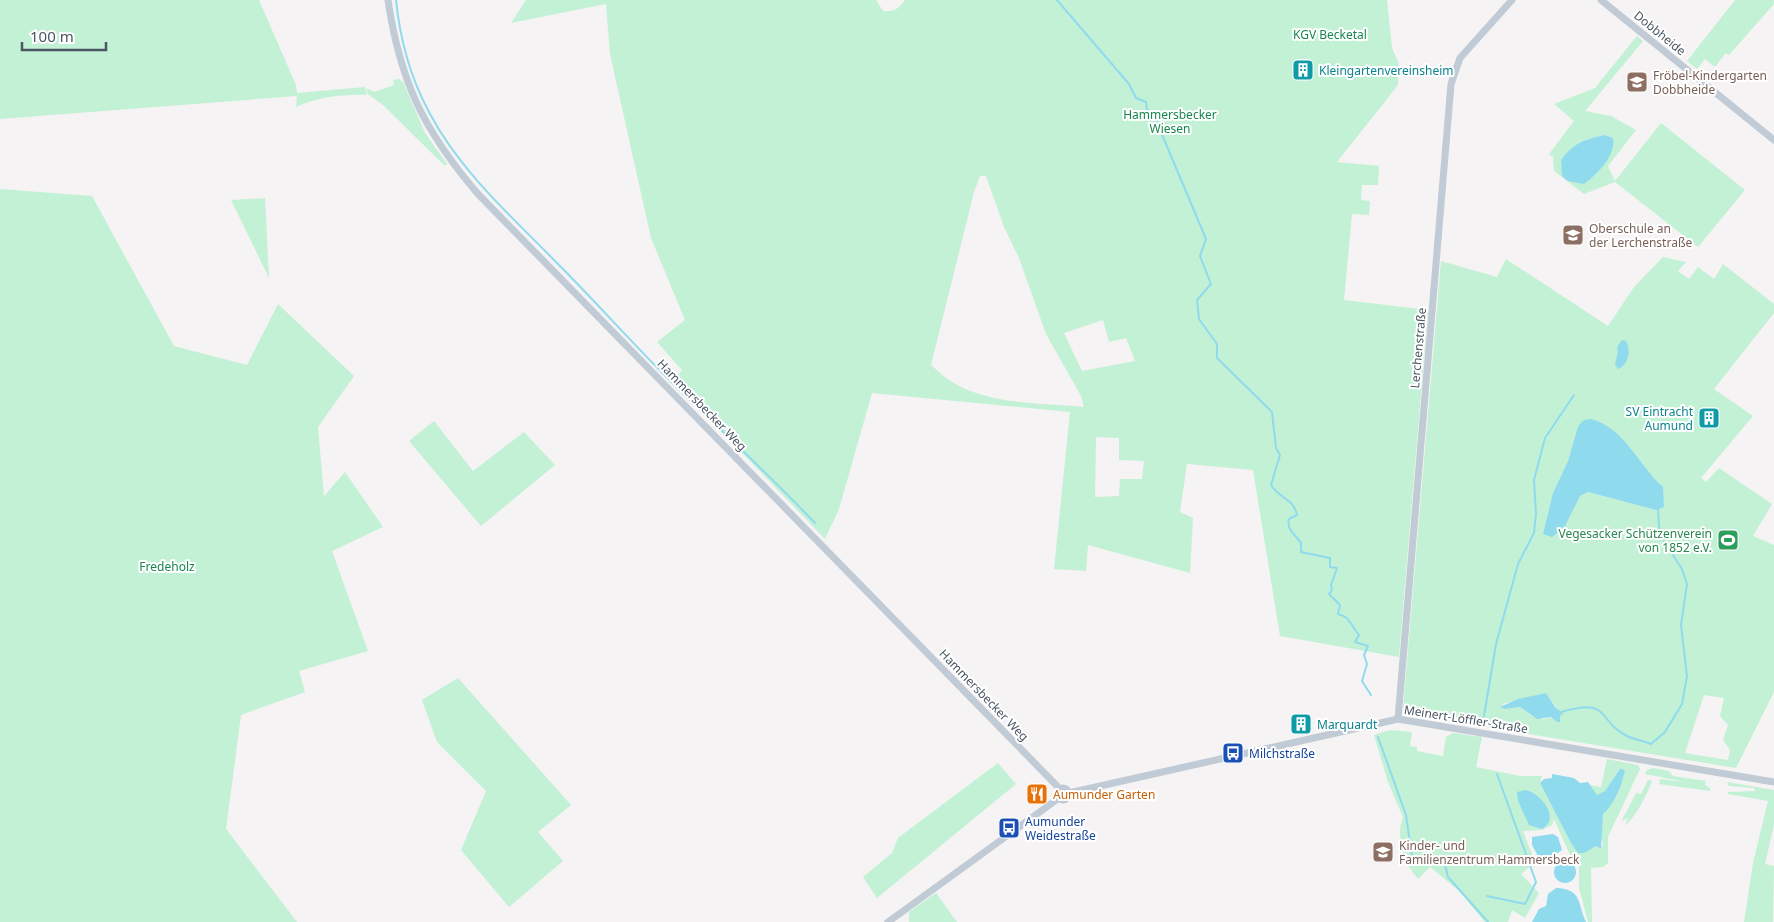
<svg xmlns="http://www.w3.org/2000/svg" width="1774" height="922" viewBox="0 0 1774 922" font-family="'Noto Sans',sans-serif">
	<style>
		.green { fill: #c3f1d5; fill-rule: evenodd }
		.water { fill: #90daee }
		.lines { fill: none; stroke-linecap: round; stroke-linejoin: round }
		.stream { stroke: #90daee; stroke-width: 2 }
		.secondary { stroke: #c1cbd6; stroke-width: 7 }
		.labels { text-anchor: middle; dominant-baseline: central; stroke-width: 4; stroke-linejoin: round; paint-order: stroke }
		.street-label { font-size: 12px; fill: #4a5661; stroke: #fff }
		.park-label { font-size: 12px; fill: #17864f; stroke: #fff }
		.culture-label { font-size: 12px; fill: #0d838f; stroke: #fff; text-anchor: start }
		.education-label { font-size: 12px; fill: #785e54; stroke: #fff; text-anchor: start }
		.leisure-label { font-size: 12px; fill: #27864d; stroke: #fff; text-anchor: end }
		.transit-label { font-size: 12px; fill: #164399; stroke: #fff; text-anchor: start }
		.food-label { font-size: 12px; fill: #c56008; stroke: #fff; text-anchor: start }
	</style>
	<rect width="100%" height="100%" fill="#f5f3f3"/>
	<g class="green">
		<path d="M0 0H259L296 85 297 93 365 87 367 95C343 94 318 97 296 107L297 96 0 119Z"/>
		<path d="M526 0H876L883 11C895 12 898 9 905 0H1387L1392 48 1399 64 1398 85 1337 162 1379 166 1378 185H1362L1361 200 1370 201 1369 215 1352 214 1344 300 1428 310 1399 657 1280 636 1253 470 1187 464 1180 512 1193 518 1190 573 1088 545 1086 571 1054 569 1070 412 872 393 839 509 825 539 673 381 682 370 657 342 685 320 651 238 610 54 606 4 511 23ZM980 176H986L1004 227 1019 258 1046 334 1081 396 1084 407C1041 403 990 405 952 382 945 378 938 371 931 365L974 192ZM1103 320 1109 342 1126 338 1135 361 1082 371 1064 333ZM1096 437 1119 438V460L1144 461 1142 479H1120L1119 496 1095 497Z"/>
		<path d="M1735 0H1774V4L1729 55 1726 53 1715 67 1705 59 1697 69 1687 61Z"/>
		<path d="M1637 36 1643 41 1585 111 1611 116 1636 130 1608 166 1615 181 1661 123 1745 190 1698 247 1615 182 1584 194 1554 171 1553 157 1549 154 1574 121 1554 104 1595 88ZM1605 135 1613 138C1611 154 1605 164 1594 176L1561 161C1573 143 1585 139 1605 135Z"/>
		<path d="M399 79 403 82 425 133 447 164 445 166 383 105 368 94 366 88 374 92 394 85 393 80Z"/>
		<path d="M0 189 92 196 174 346 247 365 278 304 354 376 318 427 324 496 345 472 383 527 332 551 368 651 299 671 305 692 241 715 226 829 297 922H0Z"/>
		<path d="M265 198 269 278 231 200Z"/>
		<path d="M1663 257 1686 262 1678 271 1689 279 1698 267 1714 279 1723 264 1774 304V313L1714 389 1753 416 1701 478 1706 482 1719 468 1772 504 1753 536 1774 545V692L1736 768 1492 728 1460 718 1405 710 1403 708 1441 261 1497 277 1506 259 1608 326 1634 287ZM1578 426 1645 470 1653 478 1656 510 1588 492 1580 496 1543 534 1553 494 1568 461ZM1546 693 1559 711V716L1543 719 1532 716 1520 707 1505 709 1502 704ZM1704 695 1724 698 1720 716 1728 725 1723 740 1730 750 1728 760 1685 753Z"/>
		<path d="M434 421 473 471 524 432 555 465 481 526 409 441Z"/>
		<path d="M458 678 571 805 538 832 563 861 509 907 461 850 486 791 437 742 422 700Z"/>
		<path d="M1390 730 1412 732 1410 746 1417 747V751L1443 756 1446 737 1453 733 1482 737 1476 767 1520 776H1542L1540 783 1571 843 1591 849 1596 846 1601 849 1603 843 1600 837 1603 814C1616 803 1617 786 1620 769L1605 791 1597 796 1589 785 1601 787 1607 759 1638 765 1640 769 1608 837V863L1603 867 1591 868 1592 922H1588L1579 888V867L1570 855 1554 819 1552 825 1542 830 1523 831 1535 862 1521 874 1539 893 1525 918 1512 910 1508 922H1485L1458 890 1430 867 1418 879C1404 864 1395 836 1403 817L1388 782 1374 735Z"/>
		<path d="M998 763 1016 784 877 898 863 877 892 853 898 838Z"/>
		<path d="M1653 768 1669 771 1673 776 1706 781 1705 785 1710 788V791L1659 784 1660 779 1685 782 1645 774 1647 770Z"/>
		<path d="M1648 780 1652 781C1645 798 1638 813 1625 826L1628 817 1623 821 1622 820 1636 793 1641 794Z"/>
		<path d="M1727 782 1774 790V825L1765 864 1774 866 1773 922H1744L1753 863 1768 801 1728 794V792L1755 791 1754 788 1729 786Z"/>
		<path d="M936 893 957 922H909V912Z"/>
	</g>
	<g class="water">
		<path d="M1605 135 1613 138C1616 156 1597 174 1584 184L1568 181 1562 176 1561 160C1573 143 1585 139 1605 135Z"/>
		<path d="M1622 340 1626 341C1631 350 1629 365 1618 369L1615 364 1618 352 1617 347Z"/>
		<path d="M1591 419C1625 428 1638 465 1663 487L1664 507 1656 510 1588 492 1580 496 1564 528 1552 537 1543 534 1553 493 1568 461 1578 426 1584 420Z"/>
		<path d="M1546 693 1556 708 1563 713 1560 716V722H1557L1551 717 1537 719 1520 707 1505 709 1500 707 1518 699Z"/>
		<path d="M1620 769 1625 770C1622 785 1614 805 1603 814L1601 849 1596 846 1584 853H1578L1571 843 1540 783 1544 779 1552 778V774L1574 778 1580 783 1588 782 1597 795 1605 791Z"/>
		<path d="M1526 790C1541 794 1561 818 1542 829L1529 825 1518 801 1517 792Z"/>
		<path d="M1553 834 1558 837 1562 850 1549 859 1539 858 1532 845V837Z"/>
		<circle cx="1565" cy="872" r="11"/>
		<path d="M1556 888C1583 889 1577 904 1586 922H1532L1539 909 1546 906 1548 894Z"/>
	</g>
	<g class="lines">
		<g class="stream">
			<path d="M396 0C400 39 410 77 429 112 459 170 511 216 556 262 603 309 647 360 696 406 736 444 776 482 815 523"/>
			<path d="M1057 0 1129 84 1136 98 1146 102 1147 109 1155 118 1206 239 1200 256 1211 284 1197 300 1199 319 1217 344V358L1272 412 1276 448 1280 455 1271 485C1279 498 1294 499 1297 515L1289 519C1286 530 1296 535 1301 543V552L1330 558V567L1337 568 1331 585 1332 590 1329 594 1340 605 1338 614C1351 617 1350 625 1359 635L1355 642 1368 646 1364 655 1367 664 1362 681 1371 695"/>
			<path d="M1561 712C1613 697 1595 721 1629 737 1636 740 1644 741 1651 744L1665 732 1682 704 1687 676 1681 625 1687 584 1682 569 1664 541 1659 527 1658 509"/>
			<path d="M1484 716 1496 644 1518 564 1534 533 1536 514 1534 480 1545 438 1574 395"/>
			<path d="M1378 737 1406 815 1413 863 1444 861 1448 877 1488 922"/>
			<path d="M1487 896 1525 904 1536 882 1497 774"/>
		</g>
		<g class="secondary">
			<path d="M388 0C400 82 424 131 478 194L1060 789"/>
			<path d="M1601 0 1774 140"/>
			<path d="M1398 719 1451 84 1460 58 1512 0"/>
			<circle cx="1063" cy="794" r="6"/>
			<path d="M1069 793 1398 719 1774 782"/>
			<path d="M888 922 1059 798"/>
		</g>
	</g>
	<defs>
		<g id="building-square" transform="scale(1.125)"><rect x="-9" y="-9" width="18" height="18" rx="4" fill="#0f9aa8" stroke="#fff"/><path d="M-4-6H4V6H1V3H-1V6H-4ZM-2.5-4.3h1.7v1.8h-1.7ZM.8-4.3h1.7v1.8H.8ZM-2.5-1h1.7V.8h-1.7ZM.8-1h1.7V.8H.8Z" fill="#fff"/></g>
		<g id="school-square" transform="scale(1.125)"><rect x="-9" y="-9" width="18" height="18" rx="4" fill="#8d6e63" stroke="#fff"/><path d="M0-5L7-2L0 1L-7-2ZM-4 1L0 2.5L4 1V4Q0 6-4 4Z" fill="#fff"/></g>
		<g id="stadium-square" transform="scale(1.125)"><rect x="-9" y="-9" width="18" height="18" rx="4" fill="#2e9e5b" stroke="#fff"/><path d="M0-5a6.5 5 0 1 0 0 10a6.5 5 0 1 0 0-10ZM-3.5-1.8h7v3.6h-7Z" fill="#fff"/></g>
		<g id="bus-square" transform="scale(1.125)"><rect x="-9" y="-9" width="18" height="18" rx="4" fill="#1a4fb4" stroke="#fff"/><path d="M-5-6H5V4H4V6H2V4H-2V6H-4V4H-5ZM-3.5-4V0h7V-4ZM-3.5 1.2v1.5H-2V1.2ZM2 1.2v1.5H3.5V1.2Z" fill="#fff"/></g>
		<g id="restaurant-square" transform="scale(1.125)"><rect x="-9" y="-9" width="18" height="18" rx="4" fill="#e8710a" stroke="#fff"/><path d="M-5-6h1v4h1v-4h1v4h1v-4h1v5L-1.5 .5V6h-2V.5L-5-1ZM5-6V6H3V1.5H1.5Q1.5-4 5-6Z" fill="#fff"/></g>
	</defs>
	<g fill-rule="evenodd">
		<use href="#building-square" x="1303" y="70"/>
		<use href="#school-square" x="1637" y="82"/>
		<use href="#school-square" x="1573" y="235"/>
		<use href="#building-square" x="1709" y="418"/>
		<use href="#stadium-square" x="1728" y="540"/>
		<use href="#building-square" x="1301" y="724"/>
		<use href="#bus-square" x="1233" y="753"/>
		<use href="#restaurant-square" x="1037" y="794"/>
		<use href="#bus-square" x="1009" y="828"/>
		<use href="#school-square" x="1383" y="852"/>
	</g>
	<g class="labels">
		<g class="street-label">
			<text transform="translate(1660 33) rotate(39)">Dobbheide</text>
			<text transform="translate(1418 348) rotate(-85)">Lerchenstraße</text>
			<text transform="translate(702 405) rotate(46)">Hammersbecker Weg</text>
			<text transform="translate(984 695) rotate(46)">Hammersbecker Weg</text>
			<text transform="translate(1466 719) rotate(9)">Meinert-Löffler-Straße</text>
		</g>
		<g class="park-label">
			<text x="1330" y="34">KGV Becketal</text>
			<text x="1170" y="114">Hammersbecker<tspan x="1170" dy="14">Wiesen</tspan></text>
			<text x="167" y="566">Fredeholz</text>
		</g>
		<g class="culture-label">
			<text x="1319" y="70">Kleingartenvereinsheim</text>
			<text x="1693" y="411" text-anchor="end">SV Eintracht<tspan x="1693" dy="14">Aumund</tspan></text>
			<text x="1317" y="724">Marquardt</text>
		</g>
		<g class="education-label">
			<text x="1653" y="75">Fröbel-Kindergarten<tspan x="1653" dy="14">Dobbheide</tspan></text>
			<text x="1589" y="228">Oberschule an<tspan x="1589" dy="14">der Lerchenstraße</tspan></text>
			<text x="1399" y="845">Kinder- und<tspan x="1399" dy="14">Familienzentrum Hammersbeck</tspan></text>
		</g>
		<g class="leisure-label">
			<text x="1712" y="533">Vegesacker Schützenverein<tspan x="1712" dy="14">von 1852 e.V.</tspan></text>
		</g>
		<g class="transit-label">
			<text x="1249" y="753">Milchstraße</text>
			<text x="1025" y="821">Aumunder<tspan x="1025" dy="14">Weidestraße</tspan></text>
		</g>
		<g class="food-label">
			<text x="1053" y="794">Aumunder Garten</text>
		</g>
	</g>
	<path d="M22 42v8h84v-8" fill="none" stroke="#4a5661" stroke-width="2.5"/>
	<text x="30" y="42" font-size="15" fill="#4a5661" stroke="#ffffff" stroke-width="4" paint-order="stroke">100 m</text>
</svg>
